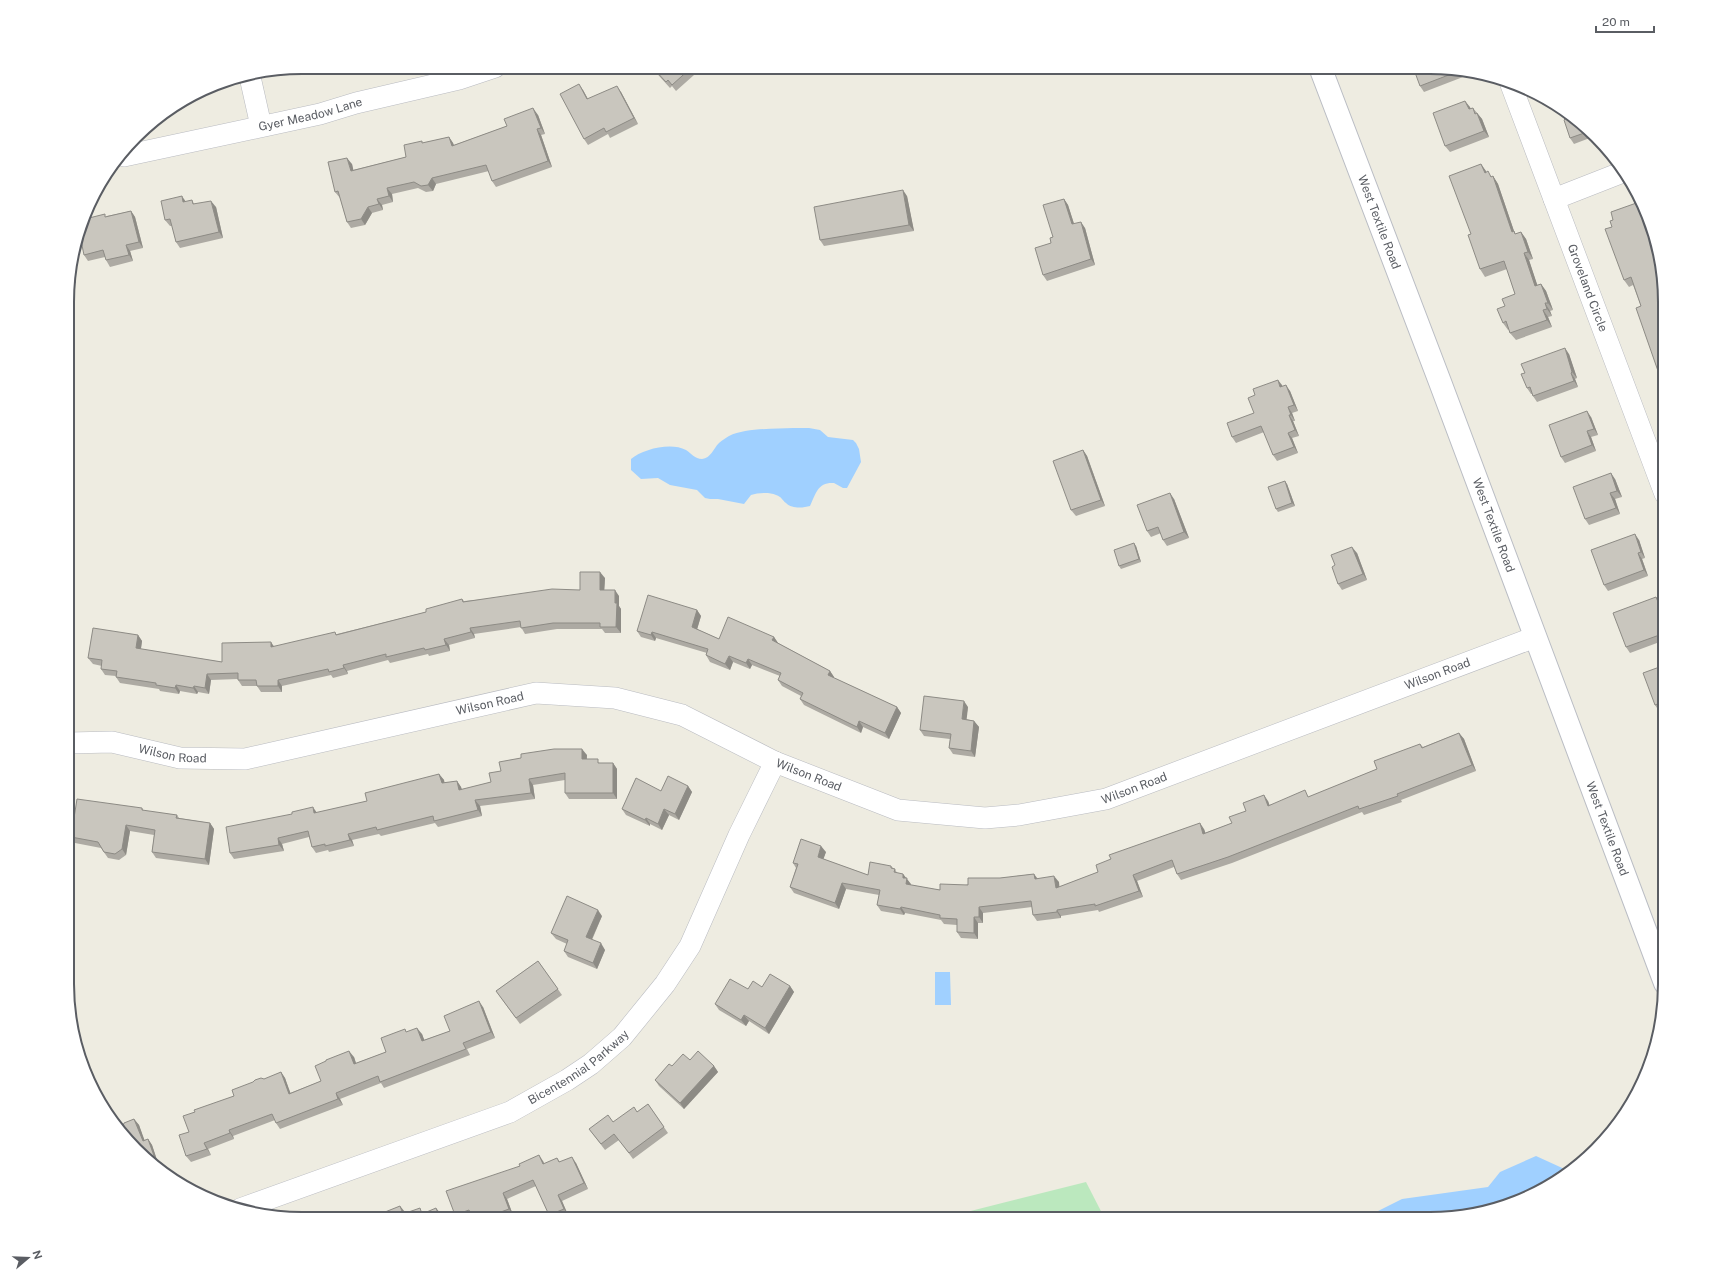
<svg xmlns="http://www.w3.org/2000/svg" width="1732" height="1286" viewBox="0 0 1732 1286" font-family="'Public Sans',sans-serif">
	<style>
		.green { fill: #bbe8be }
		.water { fill: #a0d0ff }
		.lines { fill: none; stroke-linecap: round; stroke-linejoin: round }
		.street-casing { stroke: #b9bbc1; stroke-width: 22 }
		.secondary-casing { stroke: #babdc4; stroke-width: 24 }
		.street { stroke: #fff; stroke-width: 21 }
		.secondary { stroke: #fff; stroke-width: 22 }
		.wall { fill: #adaaa3 }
		.shaded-wall { fill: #8d8b85 }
		.building { fill: #c9c6be; stroke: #8d8b85 }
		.labels { text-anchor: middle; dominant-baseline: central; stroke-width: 3; stroke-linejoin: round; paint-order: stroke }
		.street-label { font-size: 12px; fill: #5a5d63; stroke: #fff }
		.rim { fill: none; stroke: #5a5d63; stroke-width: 2 }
	</style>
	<rect width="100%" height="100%" fill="#eeece1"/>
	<path class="green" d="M1086 1182 1105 1219H939Z"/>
	<g class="water">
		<path d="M793 428H809L820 430 828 437 853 440 856 443 859 449 861 462 847 488H843L834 483C818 482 816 493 810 506 803 508 792 509 786 503 782 500 782 497 776 495 769 492 758 493 751 495L744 504 718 499H710L705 498 697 490 670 485 658 478 641 479 631 470V459C643 449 671 442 686 450 691 453 695 459 702 459 711 458 713 449 719 443 722 440 726 438 729 436 746 428 774 429 793 428Z"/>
		<path d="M935 972H950L951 1005H935Z"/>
		<path d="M1536 1156 1571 1172C1559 1180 1547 1189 1534 1195 1484 1218 1430 1219 1377 1219L1378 1211 1402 1199 1488 1187 1500 1172Z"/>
	</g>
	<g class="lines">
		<g class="street-casing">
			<g id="street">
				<path d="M250 77 261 126"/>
				<path id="s1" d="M1510 82 1665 494"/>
				<path id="s2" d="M124 156 320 114 356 103 459 79 495 67"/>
				<path d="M1554 199 1623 172"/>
				<path id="s3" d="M69 743 112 742 180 758 245 759 536 693 615 698 682 715 775 762 898 810 985 818 1019 815 1106 799 1535 637"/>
				<path id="s4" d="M240 1209 510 1112 567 1080 591 1064 622 1037 665 984 690 946 739 835 775 762"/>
			</g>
		</g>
		<g class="secondary-casing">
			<g id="secondary">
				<path id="s5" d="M1320 67 1440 382 1665 983"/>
			</g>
		</g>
		<use href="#street" class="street"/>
		<use href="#secondary" class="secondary"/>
	</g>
	<g class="wall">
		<path d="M651 67H703L676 91 672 86 670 88Z"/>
		<path d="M1446 67 1460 71 1463 77 1424 92 1420 86Z"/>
		<path d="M583 90 588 99 621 92 638 124 610 138 608 134 588 145 584 139Z"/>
		<path d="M1465 101 1470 109 1473 108 1482 119 1489 137 1450 152 1445 146Z"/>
		<path d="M538 115 545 134 541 135 552 167 496 187 492 181 489 171 436 184 433 191 426 192 418 188 392 194 393 202 382 205 383 210 372 213 365 225 351 228 347 222 340 198 335 192 352 164 353 170 406 157 423 143 449 137 453 143 454 145Z"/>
		<path d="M1573 116 1595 136 1574 144 1570 138 1565 119Z"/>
		<path d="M1481 164 1486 172 1492 177 1493 176 1498 184 1515 234 1521 232 1526 239 1533 259 1529 260 1537 285 1541 284 1546 291 1553 310 1550 311 1552 316 1548 317 1552 327 1516 340 1510 333 1509 329 1508 330 1503 323 1505 306 1515 294 1507 269 1485 277 1480 269 1471 234Z"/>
		<path d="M907 196 914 231 824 246 820 240Z"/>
		<path d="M1064 199 1068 205 1074 224 1085 228 1095 265 1047 281 1043 275 1051 243Z"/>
		<path d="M192 200 194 204 216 207 223 238 180 248 176 242 172 226H170L165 220 185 202Z"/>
		<path d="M131 211 135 217 143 248 130 251 133 261 110 267 106 260 105 257 88 261 84 255 107 216Z"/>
		<path d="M1612 227 1665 286V377L1663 378 1658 371 1641 306 1633 285 1629 287 1624 280Z"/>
		<path d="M71 263 76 283 69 285V271Z"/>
		<path d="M1569 354 1577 378 1575 379 1578 387 1537 402 1533 396 1532 394H1531L1527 388Z"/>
		<path d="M1282 386 1290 391 1298 411 1292 413 1295 421H1293L1299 436 1292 438 1298 453 1277 461 1273 455 1264 432 1236 443 1232 437 1254 413Z"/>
		<path d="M1591 417 1598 435 1591 437 1596 451 1565 463 1561 457Z"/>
		<path d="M1083 450 1087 456 1105 506 1076 516 1071 510Z"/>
		<path d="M1615 479 1622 497 1615 499 1620 514 1589 525 1585 519Z"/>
		<path d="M1287 484 1295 506 1278 512 1276 509Z"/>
		<path d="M1174 499 1189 538 1167 546 1163 540 1161 533 1151 537 1147 531Z"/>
		<path d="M1639 540 1645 558 1642 559 1648 576 1608 591 1604 585Z"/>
		<path d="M1136 546 1141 562 1121 569 1119 566Z"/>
		<path d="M1357 553 1367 580 1342 590 1338 584 1335 565Z"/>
		<path d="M605 578 604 590 619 596V606L621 609V633H605L602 629H557L525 634 521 627 474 634 475 638 449 645 450 651 429 656 428 654 390 663 388 660 347 671 348 674 333 678 331 675 282 686V692H261L257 686H242L238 680V679L211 680 209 694 198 692 197 694 180 691 179 694 160 691 159 689 120 683 116 677V676L105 675 101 669 102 666 93 664 88 658 138 635 142 641 141 649 222 662 274 647 337 634 426 612 462 599 464 601 580 590Z"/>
		<path d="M1656 597 1660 603 1665 613V621L1664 622 1665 623V640L1630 653 1626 647Z"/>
		<path d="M697 610 701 616 697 629 719 639 774 637 778 643 830 671 834 677V678L897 707 901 713 889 739 863 727 861 733 804 705 800 699 801 696 782 686 778 680 780 676 752 665 750 669 733 662 730 670 710 662 706 655 707 653 656 638 655 641 641 637 637 631Z"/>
		<path d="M1665 665V709L1659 711 1655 705Z"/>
		<path d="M968 707 966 719 974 721 979 727 975 757 953 754 949 748 950 739 924 736 920 730Z"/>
		<path d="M1459 733 1464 739 1476 771 1401 800 1402 802 1364 815 1362 812 1232 863 1181 880 1177 874 1174 867 1137 881 1143 897 1099 912 1098 910 1061 916V918L1037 921 1033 915 1032 907 983 913V923H978V939L961 938 957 932V925L944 924 941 920 905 913 904 915 881 911 877 905 879 895 846 889 839 909 794 893 790 887 796 868 793 863 826 852 823 859 868 875 891 866 893 868 895 869 897 873 903 874 911 885 940 890 1000 878 1034 874 1038 879 1059 882V887L1098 872 1204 829 1205 833 1232 823 1246 811 1268 801 1269 805 1309 797 1377 769 1420 744 1423 747Z"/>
		<path d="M587 755V759L600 763H613L617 769V799H569L565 793V780L533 785 535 799 480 806 482 816 438 827 435 823 381 836 379 834 352 840 354 846 329 852 328 850 316 853 312 847 309 837 282 844 284 851 234 859 230 853 292 814 317 813 367 801 439 774 444 780V783L457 781 461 787 462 790 491 782Z"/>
		<path d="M688 786 692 792 679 820 669 815 662 830 650 824V826L626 815 622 809 661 791Z"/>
		<path d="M142 808 144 811 177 815 179 818 210 823 214 829 209 865 156 858 152 852 154 835 130 831 126 855 119 860 108 858 101 848 75 843 71 837Z"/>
		<path d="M602 916 592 940 605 950 597 969 568 957 564 951 567 944 556 939 551 933Z"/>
		<path d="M538 961 562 995 520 1024 496 991Z"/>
		<path d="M790 986 794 992 769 1034 749 1021 746 1026 719 1010 715 1004 748 989 762 987Z"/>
		<path d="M483 1007 495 1038 467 1049 470 1055 384 1088 381 1083 340 1099 343 1105 280 1129 276 1123 275 1120 233 1136 234 1139 208 1149 211 1155 191 1162 186 1156 189 1132 195 1112 234 1096 281 1072 285 1078 290 1093 321 1081 354 1057 356 1063 386 1052 406 1032 422 1034 424 1040 450 1031Z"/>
		<path d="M690 1060 714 1066 718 1072 684 1109 659 1086 655 1080 672 1066Z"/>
		<path d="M648 1104 668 1133 633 1159 619 1140 605 1150 589 1129 613 1122 637 1112Z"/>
		<path d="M134 1119 139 1125 144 1140 148 1139 152 1145 161 1172 159 1170 120 1127Z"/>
		<path d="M557 1158 560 1162 576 1163 588 1189 562 1201 568 1215 559 1219H552L549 1215 536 1186 507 1199 513 1215 504 1219H473L472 1216 466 1219H458L455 1215 543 1161 544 1164Z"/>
	</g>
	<g class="shaded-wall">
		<path d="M1458 70 1460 71 1463 77Z"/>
		<path d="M579 84 583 90 591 105 587 99Z"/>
		<path d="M617 86 621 92 638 124 634 118Z"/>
		<path d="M1465 101 1470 107 1473 115 1469 109Z"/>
		<path d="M533 108 538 115 545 134 541 128Z"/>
		<path d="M1477 113 1482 119 1489 137 1484 131Z"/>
		<path d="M537 129 541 135 552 167 548 161Z"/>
		<path d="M449 137 453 143 456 152 452 146Z"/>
		<path d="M347 158 352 164 355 177 351 171Z"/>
		<path d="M1481 164 1486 171 1490 180 1485 173Z"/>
		<path d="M1493 176 1498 184 1515 234 1519 238 1512 232Z"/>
		<path d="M432 178 436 184 433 191 428 185Z"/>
		<path d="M387 188 392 194 393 202 389 196Z"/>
		<path d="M903 190 907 196 914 231 909 225Z"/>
		<path d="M182 196 186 202H183Z"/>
		<path d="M377 199 382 205 383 210 379 204Z"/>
		<path d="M1064 199 1068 205 1076 230 1072 224Z"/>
		<path d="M211 201 216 207 223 238 219 232Z"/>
		<path d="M368 207 372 213 365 225 361 219Z"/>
		<path d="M131 211 135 217 143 248 139 242Z"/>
		<path d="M1081 222 1085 228 1095 265 1091 259Z"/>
		<path d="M1521 232 1526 239 1533 259 1528 252Z"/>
		<path d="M126 245 130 251 133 261 129 255Z"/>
		<path d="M1524 253 1529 260 1540 293 1535 286Z"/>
		<path d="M71 263 76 283 72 277 70 268Z"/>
		<path d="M1541 284 1546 291 1553 310 1548 303Z"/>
		<path d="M1545 303 1550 311 1552 316 1547 309Z"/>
		<path d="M1543 310 1548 317 1552 327 1547 320Z"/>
		<path d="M1565 348 1569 354 1577 378 1572 372Z"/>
		<path d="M1571 373 1575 379 1578 387 1574 381Z"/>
		<path d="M1278 380 1282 385 1284 392 1280 387Z"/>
		<path d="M1286 385 1290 391 1298 411 1294 405Z"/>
		<path d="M1288 407 1292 413 1295 421 1291 415Z"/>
		<path d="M1587 411 1591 417 1598 435 1594 429Z"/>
		<path d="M1289 415 1293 421 1299 436 1295 430Z"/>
		<path d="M1587 431 1591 437 1596 451 1592 445Z"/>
		<path d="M1288 433 1292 438 1298 453 1294 447Z"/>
		<path d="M1083 450 1087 456 1105 506 1101 500Z"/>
		<path d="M1611 473 1615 479 1622 497 1617 491Z"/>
		<path d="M1285 481 1287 484 1295 506 1292 503Z"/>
		<path d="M1170 493 1174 499 1189 538 1184 532Z"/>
		<path d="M1610 493 1615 499 1620 514 1616 508Z"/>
		<path d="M1635 534 1639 540 1645 558 1641 552Z"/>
		<path d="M1134 543 1136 546 1141 562 1139 559Z"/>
		<path d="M1352 547 1357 553 1367 580 1363 574Z"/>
		<path d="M1638 553 1642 559 1648 576 1644 570Z"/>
		<path d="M600 572 605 578 604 596 600 590Z"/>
		<path d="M615 590 619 596V606L621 609V633L616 627Z"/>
		<path d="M1656 597 1660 603 1665 613V616L1663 614Z"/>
		<path d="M697 610 701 616 696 633 692 627Z"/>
		<path d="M1660 616 1665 623V629Z"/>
		<path d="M470 628 474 634 475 638 471 632Z"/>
		<path d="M652 632 656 638 655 641 651 635Z"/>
		<path d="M138 635 142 641 140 654 136 648Z"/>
		<path d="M774 637 778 643 776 646 772 640Z"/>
		<path d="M444 639 449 645 450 651 446 645Z"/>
		<path d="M271 642 275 648 271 647Z"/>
		<path d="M729 656 733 662 730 670 725 664Z"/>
		<path d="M748 659 752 665 750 669 746 663Z"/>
		<path d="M343 665 347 671 348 674 344 668Z"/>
		<path d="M69 667 71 677 69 674Z"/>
		<path d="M830 671 834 677 832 681 828 675Z"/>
		<path d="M207 674 211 680 209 694 205 688Z"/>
		<path d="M278 680 282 686V692L278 686Z"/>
		<path d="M176 685 180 691 179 694 175 688Z"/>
		<path d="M194 686 198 692 197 694 193 688Z"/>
		<path d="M964 701 968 707 966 725 962 719Z"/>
		<path d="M897 707 901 713 889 739 885 733Z"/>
		<path d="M859 721 863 727 861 733 857 727Z"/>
		<path d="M974 721 979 727 975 757 971 751Z"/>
		<path d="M1459 733 1464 739 1476 771 1472 765Z"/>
		<path d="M582 749 587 755 586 765 582 759Z"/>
		<path d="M613 763 617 769V799L613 793Z"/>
		<path d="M439 774 444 780 446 789 442 783Z"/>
		<path d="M529 779 533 785 535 799 531 793Z"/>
		<path d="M457 781 461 787 464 796 459 790Z"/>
		<path d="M688 786 692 792 679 820 675 814Z"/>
		<path d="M1264 795 1268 801 1272 812 1268 806Z"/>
		<path d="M475 800 480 806 482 816 478 810Z"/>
		<path d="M313 807 317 813H314Z"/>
		<path d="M664 809 669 815 662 830 658 824Z"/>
		<path d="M646 818 650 824V826L645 820Z"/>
		<path d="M210 823 214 829 209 865 205 859Z"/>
		<path d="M1200 823 1204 829 1208 840 1203 834Z"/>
		<path d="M126 825 130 831 126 855 122 849Z"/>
		<path d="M348 834 352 840 354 846 350 840Z"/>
		<path d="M278 838 282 844 284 851 279 845Z"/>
		<path d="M821 846 826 852 822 863 818 857Z"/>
		<path d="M903 874 911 884 910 890 906 884 903 878Z"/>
		<path d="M1034 874 1038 880 1035 879Z"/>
		<path d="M1133 875 1137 881 1143 897 1139 891Z"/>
		<path d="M1054 876 1059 882 1060 894 1056 888Z"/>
		<path d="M842 883 846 889 839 909 835 903Z"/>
		<path d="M901 907 905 913 904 915 900 909Z"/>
		<path d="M979 907 983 913V923L979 917Z"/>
		<path d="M598 910 602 916 590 943 586 937Z"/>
		<path d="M1057 910 1061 916V918L1057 912Z"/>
		<path d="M974 917 978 923V939L974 933Z"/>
		<path d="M601 943 605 950 597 969 593 963Z"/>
		<path d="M790 986 794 992 769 1034 765 1028Z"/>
		<path d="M479 1001 483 1007 495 1038 491 1032Z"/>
		<path d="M744 1015 749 1021 746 1026 741 1020Z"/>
		<path d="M417 1028 422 1034 427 1047 422 1041Z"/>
		<path d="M349 1051 354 1057 358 1070 354 1064Z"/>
		<path d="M714 1066 718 1072 684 1109 680 1103Z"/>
		<path d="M281 1072 285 1078 293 1100 289 1094Z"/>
		<path d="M336 1093 340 1099 343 1105 338 1099Z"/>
		<path d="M134 1119 139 1125 147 1147 143 1141Z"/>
		<path d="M229 1130 233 1136 234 1139 230 1133Z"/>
		<path d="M148 1139 152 1145 161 1172 158 1167Z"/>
		<path d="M204 1143 208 1149 211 1155 207 1149Z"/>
		<path d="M539 1155 543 1161 547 1170 543 1164Z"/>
		<path d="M572 1157 576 1163 588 1189 584 1183Z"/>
		<path d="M503 1193 507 1199 513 1215 509 1209Z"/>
		<path d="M558 1195 562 1201 568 1215 564 1209Z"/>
		<path d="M400 1206 405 1212 407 1219 403 1214Z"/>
		<path d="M436 1208 441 1214 442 1219H440Z"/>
	</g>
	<g class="building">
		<path d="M652 67H692L672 85 668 80 666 82Z"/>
		<path d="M1413 67H1446L1459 71 1420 86Z"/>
		<path d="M579 84 587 99 617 86 634 118 606 132 604 128 584 139 560 94Z"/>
		<path d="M1465 101 1469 109 1473 108 1475 114 1477 113 1484 131 1445 146 1433 113Z"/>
		<path d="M533 108 541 128 537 129 548 161 492 181 486 165 432 178 428 185 421 186 414 182 387 188 389 196 377 199 379 204 368 207 361 219 347 222 338 191 335 192 328 162 347 158 351 171 406 157 404 145 422 141V143L449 137 452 146 507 126 504 119Z"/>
		<path d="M1562 109 1573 116 1590 131 1570 138 1564 120 1565 119Z"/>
		<path d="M1481 164 1485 173 1488 171 1491 177 1493 176 1512 232 1514 231 1515 234 1521 232 1528 252 1524 253 1535 286 1541 284 1548 303H1545L1547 309 1543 310 1547 320 1510 333 1506 321 1503 323 1497 309 1505 306 1502 299 1515 294 1504 261 1480 269 1468 235 1471 234 1449 176Z"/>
		<path d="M903 190 909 225 820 240 814 207Z"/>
		<path d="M182 196 183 202 192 200 193 204 211 201 219 232 176 242 170 219 165 220 161 201Z"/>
		<path d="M1064 199 1072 224 1081 222 1091 259 1043 275 1035 248 1051 243 1050 238 1053 237 1043 205Z"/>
		<path d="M1642 201 1665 286V369L1658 371 1636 308 1641 306 1631 277 1624 280 1605 229 1612 227 1610 221 1613 220 1611 212Z"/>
		<path d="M131 211 139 242 126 245 129 255 106 260 103 250 84 255 80 236 85 219 105 214V217Z"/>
		<path d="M70 268 72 277 69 278V271Z"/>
		<path d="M1565 348 1572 372 1571 373 1574 381 1533 396 1530 387 1527 388 1521 374 1525 373 1521 364Z"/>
		<path d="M1278 380 1280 387 1286 385 1294 405 1288 407 1291 415H1289L1295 430 1288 433 1294 447 1273 455 1261 426 1232 437 1227 423 1254 413 1248 398 1255 395 1253 389Z"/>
		<path d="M1587 411 1594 429 1587 431 1592 445 1561 457 1549 425Z"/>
		<path d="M1083 450 1101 500 1071 510 1053 461Z"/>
		<path d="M1611 473 1617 491 1610 493 1616 508 1585 519 1573 487Z"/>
		<path d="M1285 481 1292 503 1276 509 1268 487Z"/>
		<path d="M1170 493 1184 532 1163 540 1158 527 1147 531 1137 505Z"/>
		<path d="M1635 534 1641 552 1638 553 1644 570 1604 585 1591 550Z"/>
		<path d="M1134 543 1139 559 1119 566 1114 550Z"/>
		<path d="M1352 547 1363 574 1338 584 1332 567 1335 565 1331 555Z"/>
		<path d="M580 572H600V590H615V603H617L616 627H600V623H553L521 628 520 621 470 628 471 632 444 639 446 645 425 650 424 648 386 657V654L343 665 344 668 329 672 328 669 278 680V686H257L256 680H238V673L207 674 205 688 194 686 193 688 176 685 175 688 156 685V683L116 677 117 671 101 669 102 660 88 658 93 628 138 635 136 648 222 662V643L271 642V647L335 632 336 635 426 612V609L462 599 463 602 552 589 580 590Z"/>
		<path d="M648 595 697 610 692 627 719 639 728 617 774 637 772 640 830 671 828 675 897 707 885 733 859 721 857 727 800 699 803 693 778 680 781 673 748 659 746 663 729 656 725 664 706 655 708 649 652 632 651 635 637 631Z"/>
		<path d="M1656 597 1663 614 1660 616 1665 629V633L1626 647 1613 613Z"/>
		<path d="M1665 665V701L1655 705 1643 673Z"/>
		<path d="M924 696 964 701 962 719 974 721 971 751 949 748 951 734 920 730Z"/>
		<path d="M1459 733 1472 765 1397 794 1398 796 1359 809 1358 806 1228 857 1177 874 1172 860 1133 875 1139 891 1095 906V904L1057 910V912L1033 915 1031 901 979 907V917H974V933L957 932V919L940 918V915L901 907 900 909 877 905 880 890 842 883 835 903 790 887 798 864 793 863 801 839 821 846 818 857 868 875 870 862 891 866V868L895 869 894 872 903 874V878H907L906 884 940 890V884L968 885V878H1000L1034 874 1035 879 1054 876 1056 888 1098 872 1096 865 1111 859 1109 855 1200 823 1203 834 1232 823 1229 817 1246 811 1243 803 1264 795 1268 806 1305 790 1308 797 1377 769 1374 761 1420 744 1422 748Z"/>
		<path d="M554 749H582V759H598V763H613V793H565V773L529 779 531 793 475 800 478 810 434 821 433 816 377 830 376 827 348 834 350 840 325 846V844L312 847 308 831 278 838 279 845 230 853 226 827 292 814V812L313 807 314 813 367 801 365 793 439 774 442 783 457 781 459 790 491 782 489 773 501 771 499 762 521 758V754Z"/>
		<path d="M668 776 688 786 675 814 664 809 658 824 646 818 645 820 622 809 636 778 661 791Z"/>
		<path d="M77 799 142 808V810L177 815 176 818 210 823 205 859 152 852 155 830 126 825 122 849 115 854 104 852 98 842 71 837Z"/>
		<path d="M567 896 598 910 586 937 601 943 593 963 564 951 568 940 551 933Z"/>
		<path d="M538 961 558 989 516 1018 496 991Z"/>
		<path d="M770 974 790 986 765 1028 744 1015 741 1020 715 1004 730 979 748 989 753 981 762 987Z"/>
		<path d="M479 1001 491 1032 463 1043 466 1049 380 1082 378 1076 336 1093 338 1099 276 1123 272 1114 229 1130 230 1133 204 1143 207 1149 186 1156 179 1135 189 1132 183 1116 195 1112 194 1110 234 1096 232 1090 253 1082 255 1080 261 1078 264 1079 281 1072 289 1094 321 1081 315 1066 326 1061V1060L349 1051 354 1064 386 1052 381 1038 405 1029 406 1032 417 1028 422 1041 450 1031 444 1016Z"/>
		<path d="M698 1051 714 1066 680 1103 655 1080 669 1064 672 1066 683 1054 690 1060Z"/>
		<path d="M648 1104 664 1127 629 1153 614 1134 601 1144 589 1129 608 1115 613 1122 634 1107 637 1112Z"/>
		<path d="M134 1119 143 1141 148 1139 158 1167 156 1168 120 1127 123 1126 124 1123Z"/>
		<path d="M539 1155 543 1164 557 1158 559 1162 572 1157 584 1183 558 1195 564 1209 549 1215 533 1180 503 1193 509 1209 498 1213V1215L489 1219H473L469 1210 455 1215 446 1191 520 1166 519 1164Z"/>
		<path d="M400 1206 403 1214 420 1208 422 1214 436 1208 440 1219H381L380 1214Z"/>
	</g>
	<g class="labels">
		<g class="street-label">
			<text stroke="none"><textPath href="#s2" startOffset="191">Gyer Meadow Lane</textPath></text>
			<text stroke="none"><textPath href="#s5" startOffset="166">West Textile Road</textPath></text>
			<text stroke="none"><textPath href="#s1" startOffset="220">Groveland Circle</textPath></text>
			<text stroke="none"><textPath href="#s5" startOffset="490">West Textile Road</textPath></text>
			<text stroke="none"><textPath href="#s3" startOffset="1425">Wilson Road</textPath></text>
			<text stroke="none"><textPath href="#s3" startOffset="429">Wilson Road</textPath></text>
			<text stroke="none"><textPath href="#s3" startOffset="105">Wilson Road</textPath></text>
			<text stroke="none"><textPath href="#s3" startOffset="765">Wilson Road</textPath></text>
			<text stroke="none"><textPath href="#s3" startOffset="1101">Wilson Road</textPath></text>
			<text stroke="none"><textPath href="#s5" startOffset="814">West Textile Road</textPath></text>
			<text stroke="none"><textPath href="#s4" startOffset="369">Bicentennial Parkway</textPath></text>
		</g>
	</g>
	<path d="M0 0H1732V1286H0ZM302 74H1430A228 228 0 0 1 1658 302V984A228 228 0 0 1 1430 1212H302A228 228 0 0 1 74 984V302A228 228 0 0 1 302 74Z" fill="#fff" fill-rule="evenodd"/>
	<path class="rim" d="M302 74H1430A228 228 0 0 1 1658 302V984A228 228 0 0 1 1430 1212H302A228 228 0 0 1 74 984V302A228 228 0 0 1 302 74Z"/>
	<g transform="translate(28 1258) rotate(71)" stroke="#ffffff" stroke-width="3" paint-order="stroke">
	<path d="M0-3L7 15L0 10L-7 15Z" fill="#5a5d63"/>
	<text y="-6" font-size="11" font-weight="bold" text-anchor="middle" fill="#5a5d63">N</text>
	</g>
	<path d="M1596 26v6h58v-6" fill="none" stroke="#5a5d63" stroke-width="2"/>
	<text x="1602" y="26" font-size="12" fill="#5a5d63" stroke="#ffffff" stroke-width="3" paint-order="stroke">20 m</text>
</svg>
